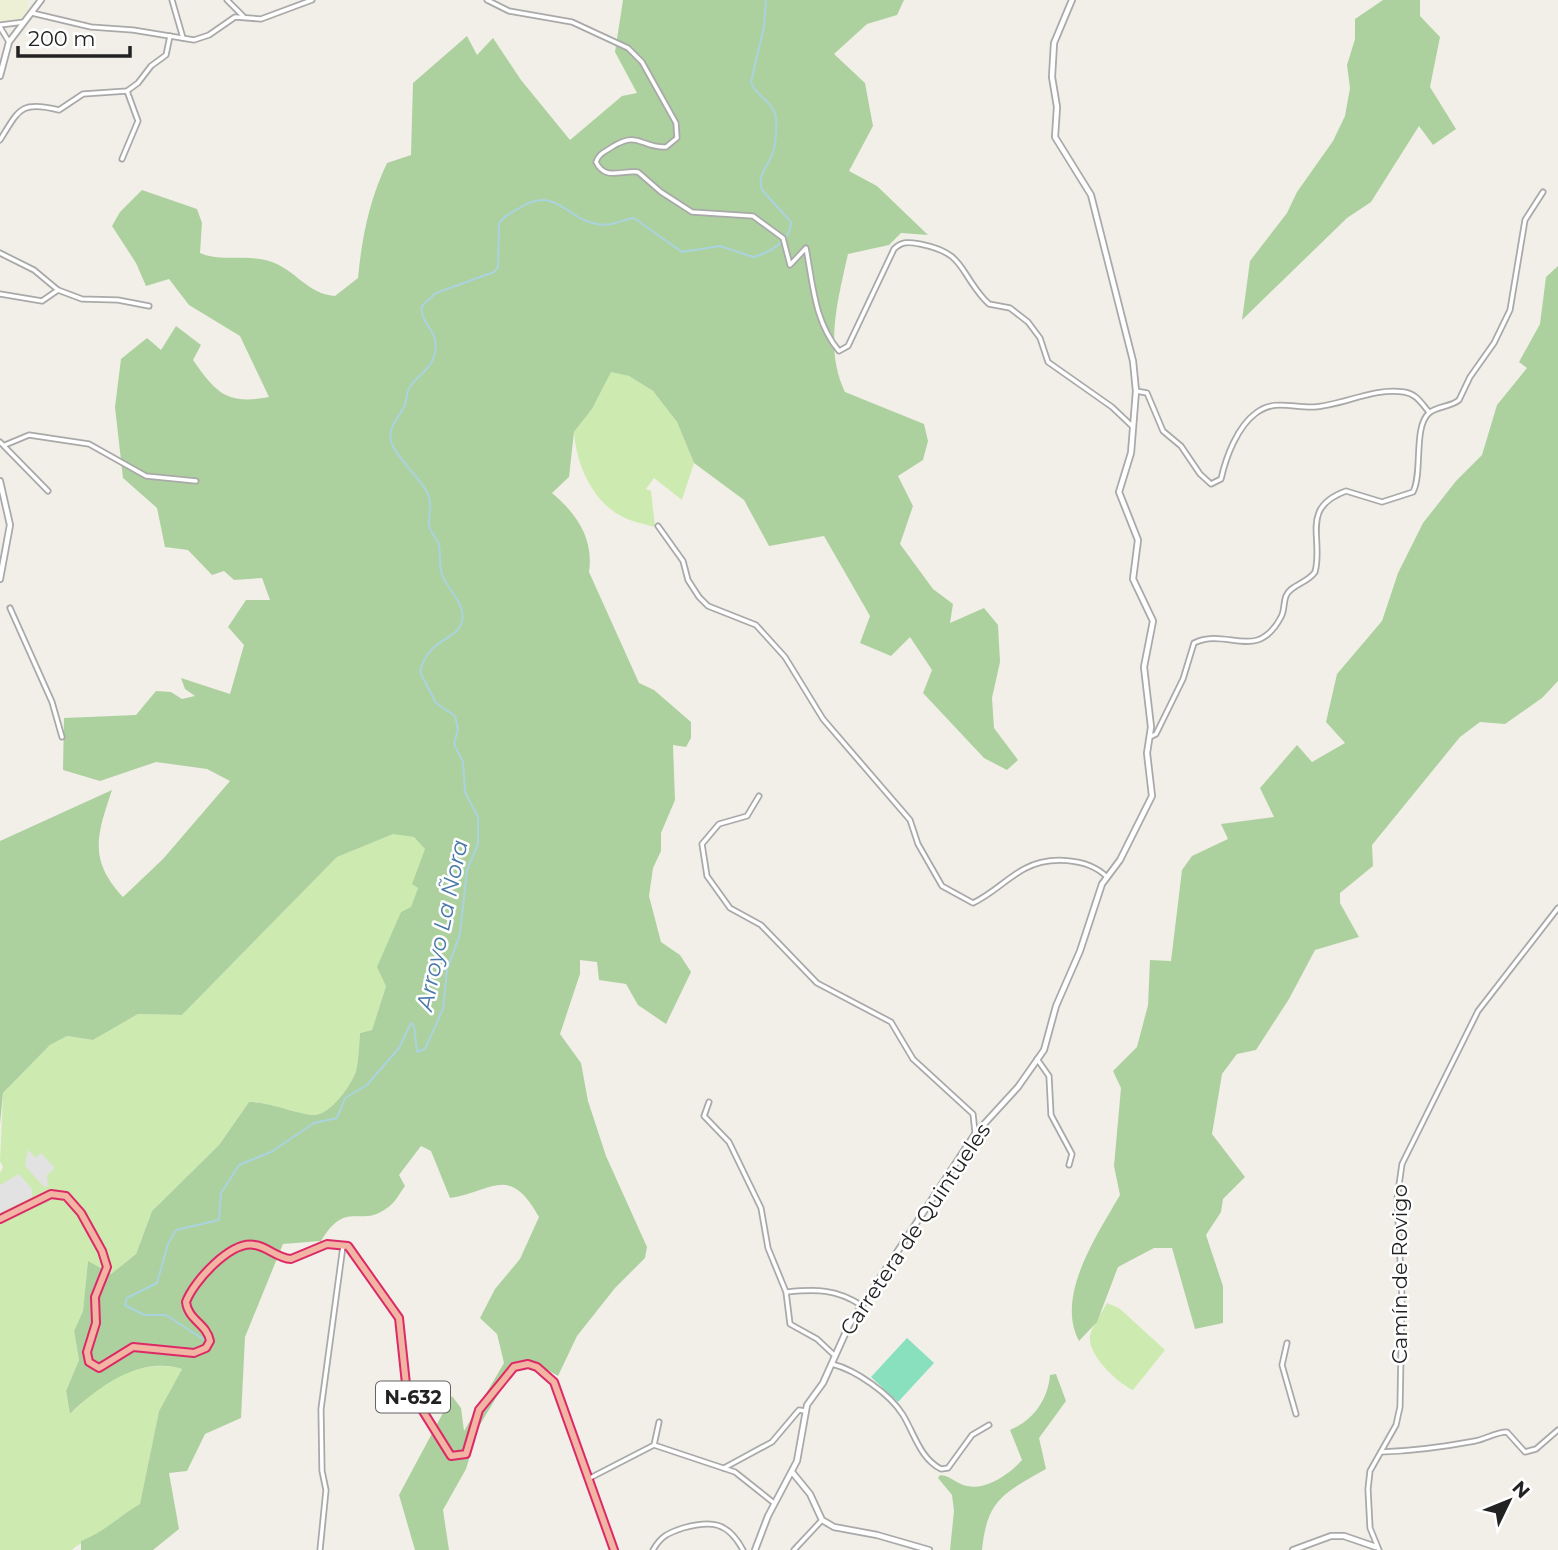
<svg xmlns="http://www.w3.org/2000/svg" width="1558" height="1550" viewBox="0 0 1558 1550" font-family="Montserrat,sans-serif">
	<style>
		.farmland { fill: #eef0d5 }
		.grass { fill: #cdebb0 }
		.forest { fill: #add19e }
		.pitch { fill: #88e0be }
		.parking { fill: #e2e2e2 }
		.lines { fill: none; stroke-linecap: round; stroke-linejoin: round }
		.stream { stroke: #aad3df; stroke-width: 2 }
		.minor-casing { stroke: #a9a9a9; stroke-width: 7 }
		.tertiary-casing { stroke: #a9a9a9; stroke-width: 8 }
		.trunk-casing { stroke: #dc2a67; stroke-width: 10 }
		.minor { stroke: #fff; stroke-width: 3.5 }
		.tertiary { stroke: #fff; stroke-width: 4.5 }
		.trunk { stroke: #f2b4a3; stroke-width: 6 }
		.labels { text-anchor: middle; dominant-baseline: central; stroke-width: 5; stroke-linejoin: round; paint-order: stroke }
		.shield { fill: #fff; stroke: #646464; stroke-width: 2 }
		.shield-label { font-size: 19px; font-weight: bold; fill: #222 }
		.street-label { font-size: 21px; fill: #222; stroke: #fff }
		.water-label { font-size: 23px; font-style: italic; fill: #4a7aab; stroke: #fff }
	</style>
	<rect width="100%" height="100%" fill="#f2efe9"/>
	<path class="farmland" d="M0 0H28L29 9 20 20 0 22Z"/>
	<g class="grass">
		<path d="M611 371 629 376 653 391 677 422 694 463 682 500 654 478 646 489 651 491 655 527C645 524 632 522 623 517 592 502 576 463 574 432L592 409Z"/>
		<path d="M393 833 414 837 426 849 413 884 418 888 411 908 401 912 386 986 372 1030 360 1033C359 1045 359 1059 356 1071 351 1086 329 1117 312 1115 290 1112 271 1102 249 1102L219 1145 152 1211 136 1254 111 1274 88 1262 83 1311 74 1331 79 1360 66 1391 70 1414C79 1407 86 1398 94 1391 118 1373 153 1360 182 1369L159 1411 140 1505C125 1513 115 1521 102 1532 93 1540 81 1541 72 1550H0V1173L3 1167 0 1161 3 1093 50 1045 67 1036 93 1040 138 1014 182 1015 337 857Z"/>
		<path d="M1107 1303 1119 1308 1165 1350 1133 1390C1117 1383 1083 1351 1091 1332 1095 1322 1102 1312 1107 1303Z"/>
	</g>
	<g class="forest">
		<path d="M623 0H904L897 15 867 24 834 54 865 83 873 126 849 171 877 186 928 235 901 233 889 245 848 254C838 299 824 349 845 392L924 424 928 441 923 460 898 476 913 506 900 544 933 589 953 604 950 623 984 608 998 625 1000 662 992 698 994 728 1018 760 1007 770 984 758 923 693 932 670 910 637 891 656 860 643 870 616 824 536 769 546 744 500 694 463 677 422 653 391 629 376 611 372 592 409 574 432 569 477 552 493C577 514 594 539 589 572L639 683 654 690 691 722V738L686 747 673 745 675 800 661 833V851L653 868 649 896 661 942 680 955 691 972 666 1024 638 1005 626 984 599 980 597 962 580 960V974L560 1034 581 1063 588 1101 606 1156 647 1247 645 1258 615 1288 577 1336 558 1376 534 1362 518 1361 478 1428 466 1469 443 1510 449 1550H415L399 1495 452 1396 461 1408 464 1431 504 1363 497 1334 480 1318 495 1289 520 1259 539 1217C509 1163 493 1192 450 1198L431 1151 421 1146 399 1175 405 1186C400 1193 394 1204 387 1208 359 1229 347 1198 321 1241L283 1244 245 1337 241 1418 205 1434 187 1471 169 1473 179 1529 153 1550H81V1541C103 1533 119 1516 140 1504L159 1411 182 1369C140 1356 99 1386 70 1414L66 1391 79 1360 74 1331 83 1311 88 1261 111 1274 136 1254 152 1211 219 1145 249 1102C271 1102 290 1112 312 1115 329 1117 351 1086 356 1071 359 1059 359 1045 360 1033L372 1030 386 986 377 967 401 912 411 907 418 888 412 884 425 849 414 837 393 834 337 857 182 1015 138 1014 93 1040 67 1036 50 1045 3 1093 0 1124V841L112 790C97 835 88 859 123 897L163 859 230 781 207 769 156 762 100 781 63 770 64 718 136 715 156 691 171 692 182 699 195 696 185 689 181 678 230 694 244 645 228 627 246 600H270L262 578 234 580 224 571 212 575 188 550 165 547 157 508 123 478 115 407 121 359 147 338 161 350 176 326 201 345 193 360C216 393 227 405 269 397L240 336 189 305 169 279 146 286 136 263 112 226 120 212 142 190 197 209 202 223 200 253C220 262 246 254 269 261 294 268 307 294 335 296L358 278C362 237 369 201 387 163L411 155 413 83 467 36 477 55 493 38 521 80 570 140 622 96 637 93 615 52Z"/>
		<path d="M1383 0H1420V16L1440 37 1430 87 1456 129 1433 145 1419 126 1371 202 1347 218 1242 320 1250 261 1287 213 1297 192 1333 141 1345 116 1350 88 1347 65 1355 39V19Z"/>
		<path d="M1558 266V681L1542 698 1505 724 1480 722 1460 737 1372 845 1373 866 1340 893V903L1359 937 1315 950 1289 999 1256 1050 1237 1054 1222 1074 1212 1134 1245 1177 1223 1199 1221 1212 1206 1235 1223 1286V1323L1195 1329 1172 1248H1154L1118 1267 1097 1322 1079 1341C1055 1296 1097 1235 1120 1195L1114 1166 1121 1088 1113 1071 1137 1047 1148 1005 1150 960 1171 961 1182 870 1192 856 1228 839 1221 824 1274 817 1260 788 1297 745 1312 762 1345 743 1326 722 1337 674 1382 621 1398 573 1423 523 1456 481 1482 455 1497 405 1527 368 1519 362 1540 324 1546 277Z"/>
		<path d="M1056 1374 1066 1401 1039 1438 1046 1469C1004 1493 987 1499 982 1550H950L954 1511 952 1495 938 1478 940 1475C950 1476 952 1480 961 1484 981 1494 1009 1475 1022 1460L1010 1430C1034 1420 1048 1399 1050 1375Z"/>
	</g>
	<path class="pitch" d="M907 1338 934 1363 898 1402 871 1377Z"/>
	<g class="parking">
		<path d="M28 1150 36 1158 41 1153 55 1168 47 1175 48 1186 44 1187 25 1166Z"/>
		<path d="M19 1174 32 1189V1197L0 1213V1185Z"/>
	</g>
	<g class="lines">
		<path class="stream" d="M206 1341 166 1315H144L125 1305 127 1298 157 1283 168 1244 176 1230 219 1220 221 1193 239 1165 271 1152 314 1123 337 1118 345 1098 367 1085 399 1048 411 1023 414 1026 417 1052 425 1049 443 1009 447 970 460 934 467 870 478 844V817L465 792 463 762 454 744 458 729 455 716 436 703 420 672C428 637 458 641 462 621 466 603 447 590 442 574 438 564 442 552 438 542 435 536 429 531 429 523 429 511 433 504 427 492 419 477 394 455 391 441 388 426 398 419 404 407 407 401 406 393 410 387 416 376 429 371 433 359 444 331 419 326 422 306L436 293 494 272 498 267 499 223C505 215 513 212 521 207 557 186 566 219 597 224 613 227 620 220 634 218L682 252 720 246 753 257C769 253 791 241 791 222L762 190C757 174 767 168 772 155 776 146 777 126 776 117 773 101 755 96 751 82L764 27 766 0"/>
		<g class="minor-casing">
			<g id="minor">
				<path d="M172 0 183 38"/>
				<path d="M227 0 243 16"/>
				<path d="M487 0 509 11 572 22 628 48 642 62 676 123 677 138 666 147C640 148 639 130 612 147 605 152 599 153 596 162 605 181 621 170 638 172L661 192 692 212 753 216 783 238 790 265 806 248C813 284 814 321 839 351L848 346 894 249C902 241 909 242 920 244 965 253 958 270 984 299L989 304 1010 308 1028 322 1040 338 1048 362 1112 407 1132 426"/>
				<path d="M32 13 91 27 133 30 194 40 209 35 235 17 261 19 312 0"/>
				<path d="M0 25 24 22"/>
				<path d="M0 27 9 42"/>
				<path d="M0 140C19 110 20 100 59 110L83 94 127 91 138 83 151 66 166 55 170 36"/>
				<path d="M122 159 138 121 127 91"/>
				<path d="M0 253 34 270 58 290"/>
				<path d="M0 294 42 301 58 290 82 299 118 300 149 306"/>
				<path d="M1136 391 1147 393 1163 431 1181 446 1200 474 1211 484 1221 479C1226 457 1237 427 1256 413 1274 399 1293 408 1314 407 1343 405 1375 387 1404 392 1417 394 1421 403 1429 412"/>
				<path d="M0 442 48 491"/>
				<path d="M5 445 29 435 89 444 146 476 196 481"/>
				<path d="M658 526 683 561 688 580 699 597 708 606 756 625 785 657 823 719 910 820 918 844 942 886 973 903C992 894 1006 879 1024 869 1048 856 1087 857 1107 877"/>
				<path d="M10 608 52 702 62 737"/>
				<path d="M1150 737 1156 734 1183 679 1194 643C1227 627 1257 663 1281 617 1285 610 1283 603 1286 596 1290 585 1308 583 1315 572 1324 539 1299 508 1346 491L1382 502 1413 492C1423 473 1413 427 1429 413 1437 406 1451 407 1459 400L1470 377 1494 343 1510 310 1525 220 1543 192"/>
				<path d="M759 796 747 816 719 824 702 844 707 876 730 908 761 925 817 983 891 1022 913 1059 973 1114 975 1132"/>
				<path d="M1037 1059 1049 1076 1051 1115 1072 1154 1069 1165"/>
				<path d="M709 1102 704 1116 729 1142 761 1208 768 1248 786 1292 790 1324 817 1339 833 1354"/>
				<path d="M787 1292C816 1289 836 1289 861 1305"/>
				<path d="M1287 1343 1282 1365 1296 1414"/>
				<path d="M832 1364C856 1370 890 1394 903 1415 915 1435 920 1458 941 1469L948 1468 972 1435 989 1425"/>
				<path d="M654 1445 659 1422"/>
				<path d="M1381 1452C1413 1451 1443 1447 1475 1441 1486 1439 1496 1432 1507 1432L1525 1452 1536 1449 1558 1430"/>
				<path d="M724 1468 772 1442 799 1410 805 1411"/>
				<path d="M590 1478 654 1445 735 1472 774 1503"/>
				<path d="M320 1550 326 1490 322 1471 321 1409 343 1246"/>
				<path d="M653 1550C661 1536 668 1533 683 1528 712 1520 728 1522 743 1550"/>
				<path d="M794 1550 822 1520"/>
				<path d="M1379 1550 1370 1528 1368 1489 1370 1471 1396 1425 1400 1407 1402 1298 1397 1199 1402 1164 1478 1011 1558 908"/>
			</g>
		</g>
		<g class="tertiary-casing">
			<g id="tertiary">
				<path d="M0 76 9 42 41 0"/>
				<path d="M0 481 10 525 0 579"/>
				<path d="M792 1472 810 1494 822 1520 834 1527 877 1535 929 1550"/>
				<path d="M755 1550 768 1516 797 1461 807 1405 823 1383 849 1325 975 1134 1018 1087 1044 1050 1056 1006 1080 951 1102 884 1120 860 1152 796 1147 753 1151 727 1144 667 1153 621 1133 579 1138 540 1119 492 1131 453 1136 391 1133 361 1091 195 1055 137 1057 107 1052 77 1054 43 1072 0"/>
				<path d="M1293 1550 1331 1536H1344L1376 1547"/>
			</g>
		</g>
		<g class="trunk-casing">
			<path id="trunk" d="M0 1219 51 1194 66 1196 81 1213 102 1251 107 1267 95 1297 96 1323 87 1352 89 1362 99 1368 133 1347 194 1353 206 1348 210 1341C207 1324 188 1320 186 1302 193 1282 231 1240 255 1245 268 1247 277 1258 291 1259L327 1244 348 1246 399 1318 406 1384 451 1456 466 1454 479 1410 514 1367 528 1364 537 1367 554 1382 614 1550"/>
		</g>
		<use href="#minor" class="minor"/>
		<use href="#tertiary" class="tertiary"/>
		<use href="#trunk" class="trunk"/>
	</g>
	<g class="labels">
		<rect class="shield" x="376" y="1381.5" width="74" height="31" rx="5"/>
		<g class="shield-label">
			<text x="413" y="1397">N-632</text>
		</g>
		<g class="street-label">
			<text transform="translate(915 1229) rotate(-56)">Carretera de Quintueles</text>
			<text transform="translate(1399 1274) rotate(-90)">Camín de Rovigo</text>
		</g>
		<g class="water-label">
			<text transform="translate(442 925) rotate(-78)">Arroyo La Ñora</text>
		</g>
	</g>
	<g transform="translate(1509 1501) rotate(47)" stroke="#ffffff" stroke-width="5" paint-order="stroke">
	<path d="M0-5L12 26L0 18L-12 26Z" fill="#222222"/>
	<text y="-10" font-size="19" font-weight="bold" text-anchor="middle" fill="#222222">N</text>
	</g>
	<path d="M18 46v10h112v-10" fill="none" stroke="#222222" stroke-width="3.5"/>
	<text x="28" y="46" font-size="21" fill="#222222" stroke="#ffffff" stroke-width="5" paint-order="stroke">200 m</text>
</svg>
